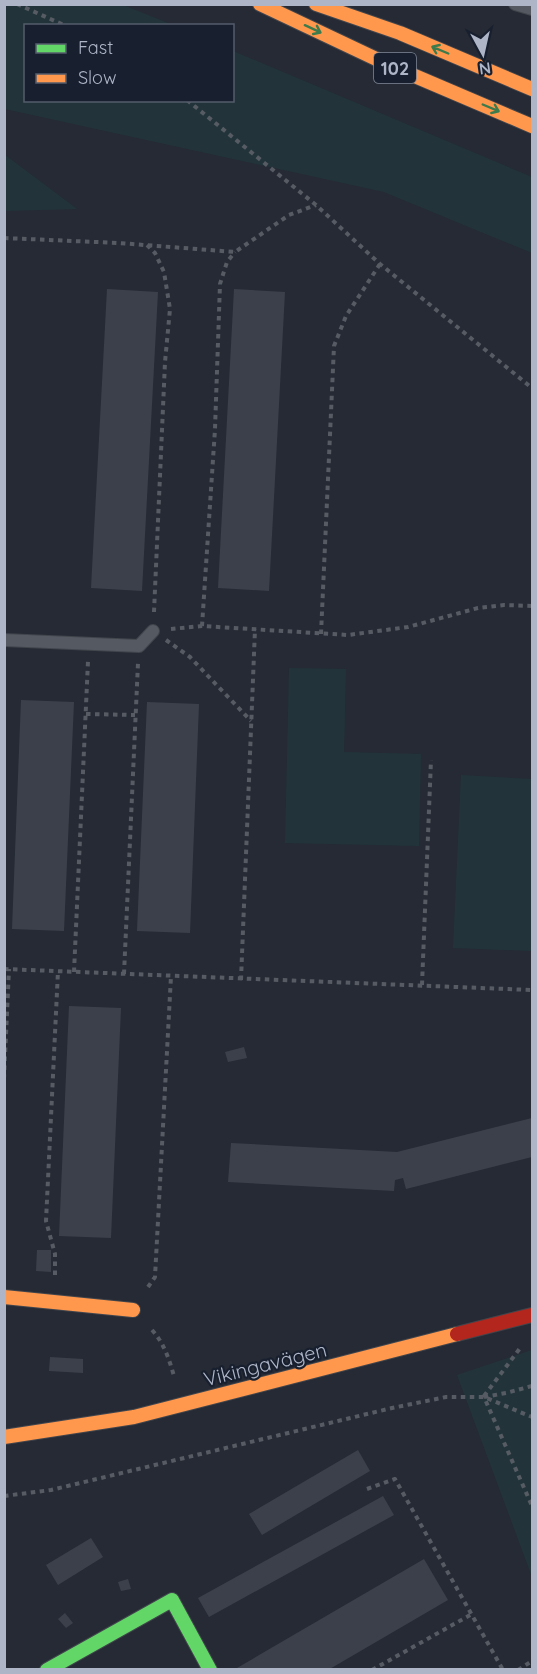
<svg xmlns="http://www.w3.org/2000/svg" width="537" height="1674" viewBox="0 0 537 1674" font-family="Quicksand,sans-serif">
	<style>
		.green { fill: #22343a }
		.building { fill: #3c404a }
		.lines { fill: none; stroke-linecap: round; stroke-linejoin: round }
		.lane-casing { stroke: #41454c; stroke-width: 14 }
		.fast-casing { stroke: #41454c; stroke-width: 16 }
		.slow-casing { stroke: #41454c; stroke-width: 16 }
		.jam-casing { stroke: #41454c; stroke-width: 16 }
		.path { stroke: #575c64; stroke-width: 4; stroke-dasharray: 4.5 4.5; stroke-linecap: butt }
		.lane { stroke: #545962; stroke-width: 12 }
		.fast { stroke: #63d668; stroke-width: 14 }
		.slow { stroke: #ff974d; stroke-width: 14 }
		.jam { stroke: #b3261e; stroke-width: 14 }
		.oneway { stroke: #3e7b4c }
		.labels { text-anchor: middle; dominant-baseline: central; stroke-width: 4.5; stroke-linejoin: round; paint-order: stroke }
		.shield { fill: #18202f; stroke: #808899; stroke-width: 1.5 }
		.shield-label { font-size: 18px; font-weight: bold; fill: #adb5c7 }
		.street-label { font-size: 20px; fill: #adb5c7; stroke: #18202f }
	</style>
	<rect width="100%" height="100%" fill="#252a34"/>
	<g class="green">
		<path d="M5 4 123 5 173 25 26 26V100H232L233 51 532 177V253L384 192 5 109Z"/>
		<path d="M4 155H5L77 209 5 211Z"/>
		<path d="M289 668 346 669 344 752 421 754 419 846 285 843Z"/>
		<path d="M461 775 532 779V951L453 948Z"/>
		<path d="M532 1350V1577L457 1375Z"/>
	</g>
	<g class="building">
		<path d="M107 289 158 292 142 591 91 588Z"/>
		<path d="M234 289 285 292 269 591 218 588Z"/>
		<path d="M21 700 74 702 64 931 12 929Z"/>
		<path d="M147 702 199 704 190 933 137 931Z"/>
		<path d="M69 1006 121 1008 111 1238 59 1236Z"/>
		<path d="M244 1047 247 1058 228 1062 225 1052Z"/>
		<path d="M532 1118V1157L406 1189 403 1178 395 1180 394 1191 228 1182 231 1143 397 1152Z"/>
		<path d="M37 1250H51V1272L36 1271Z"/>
		<path d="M50 1357 83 1359V1373L49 1371Z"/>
		<path d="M358 1450 370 1471 262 1535 249 1514Z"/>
		<path d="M383 1496 394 1515 209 1617 198 1598Z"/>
		<path d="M91 1538 103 1557 58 1585 46 1565Z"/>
		<path d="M424 1559 448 1600 328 1670H238L237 1668Z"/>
		<path d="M128 1579 131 1589 121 1591 118 1582Z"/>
		<path d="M65 1613 73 1623 66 1628 58 1619Z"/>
	</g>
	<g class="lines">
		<g class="lane-casing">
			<g id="lane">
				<path d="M515 4 532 9"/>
				<path d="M4 640 139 646 153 631"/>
			</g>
		</g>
		<g class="fast-casing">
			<path id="fast" d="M47 1670 172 1600 210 1670"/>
		</g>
		<g class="slow-casing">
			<g id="slow">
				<path d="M260 4 389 65 532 126"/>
				<path d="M316 4 400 33 532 89"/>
				<path d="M4 1297 133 1310"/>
				<path d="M4 1437 134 1417 457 1334"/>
			</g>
		</g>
		<g class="jam-casing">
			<path id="jam" d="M457 1334 532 1315"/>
		</g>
		<g class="path">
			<path d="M17 4 66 26"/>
			<path d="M187 100 316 205 380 264 532 388"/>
			<path d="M4 238 119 243 235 252 289 215 316 205"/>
			<path d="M147 245 155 253 164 272 170 309 165 362 154 612"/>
			<path d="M202 626 215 429 220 284 227 262 235 252"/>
			<path d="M171 629 202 626 348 635 408 627 478 608 504 605 532 606"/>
			<path d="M321 634 334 346 346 316 380 264"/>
			<path d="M166 640 190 657 251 721"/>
			<path d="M86 714 135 715"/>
			<path d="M4 969 532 990"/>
			<path d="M74 972 88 661"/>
			<path d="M124 974 138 663"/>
			<path d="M241 980 255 629"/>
			<path d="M422 985 431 760"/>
			<path d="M4 1079 9 969"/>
			<path d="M55 1275V1254L46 1221 58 971"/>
			<path d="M148 1287 155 1277 171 976"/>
			<path d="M152 1330C164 1343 169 1359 174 1376"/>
			<path d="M532 1386 506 1393 484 1397 532 1506"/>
			<path d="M484 1396 521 1347"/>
			<path d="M367 1489 395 1479 503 1670"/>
			<path d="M4 1496 51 1490 392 1408 446 1397H484L532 1417"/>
			<path d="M372 1670 472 1614"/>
			<path d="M518 1670 532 1661"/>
		</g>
		<use href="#lane" class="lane"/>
		<use href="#fast" class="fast"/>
		<use href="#slow" class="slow"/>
		<use href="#jam" class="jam"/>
	</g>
	<defs><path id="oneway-shaft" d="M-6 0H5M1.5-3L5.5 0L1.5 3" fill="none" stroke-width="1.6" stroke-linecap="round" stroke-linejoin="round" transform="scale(1.5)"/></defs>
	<g class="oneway">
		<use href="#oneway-shaft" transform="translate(313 29) rotate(25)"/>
		<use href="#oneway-shaft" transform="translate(440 50) rotate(-157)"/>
		<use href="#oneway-shaft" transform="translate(491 108) rotate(23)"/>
	</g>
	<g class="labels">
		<rect class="shield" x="374" y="53" width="42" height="30" rx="4.5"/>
		<g class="shield-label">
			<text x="395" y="68">102</text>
		</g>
		<g class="street-label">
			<text transform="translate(265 1364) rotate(-14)">Vikingavägen</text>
		</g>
	</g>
	<rect width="537" height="1674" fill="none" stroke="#adb5c7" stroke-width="12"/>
	<rect x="24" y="24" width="210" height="78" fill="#18202f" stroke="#545c6c" stroke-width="1.5"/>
	<rect x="36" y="44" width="30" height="9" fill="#63d668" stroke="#545c6c" stroke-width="1.5"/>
	<text x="78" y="54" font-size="18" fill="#adb5c7">Fast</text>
	<rect x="36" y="74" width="30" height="9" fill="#ff974d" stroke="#545c6c" stroke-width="1.5"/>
	<text x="78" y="84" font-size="18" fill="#adb5c7">Slow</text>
	<g transform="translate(483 54) rotate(172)" stroke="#18202f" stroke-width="4.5" paint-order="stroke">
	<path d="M0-4.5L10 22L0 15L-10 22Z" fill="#adb5c7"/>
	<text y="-9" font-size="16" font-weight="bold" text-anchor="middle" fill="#adb5c7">N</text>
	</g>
</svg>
